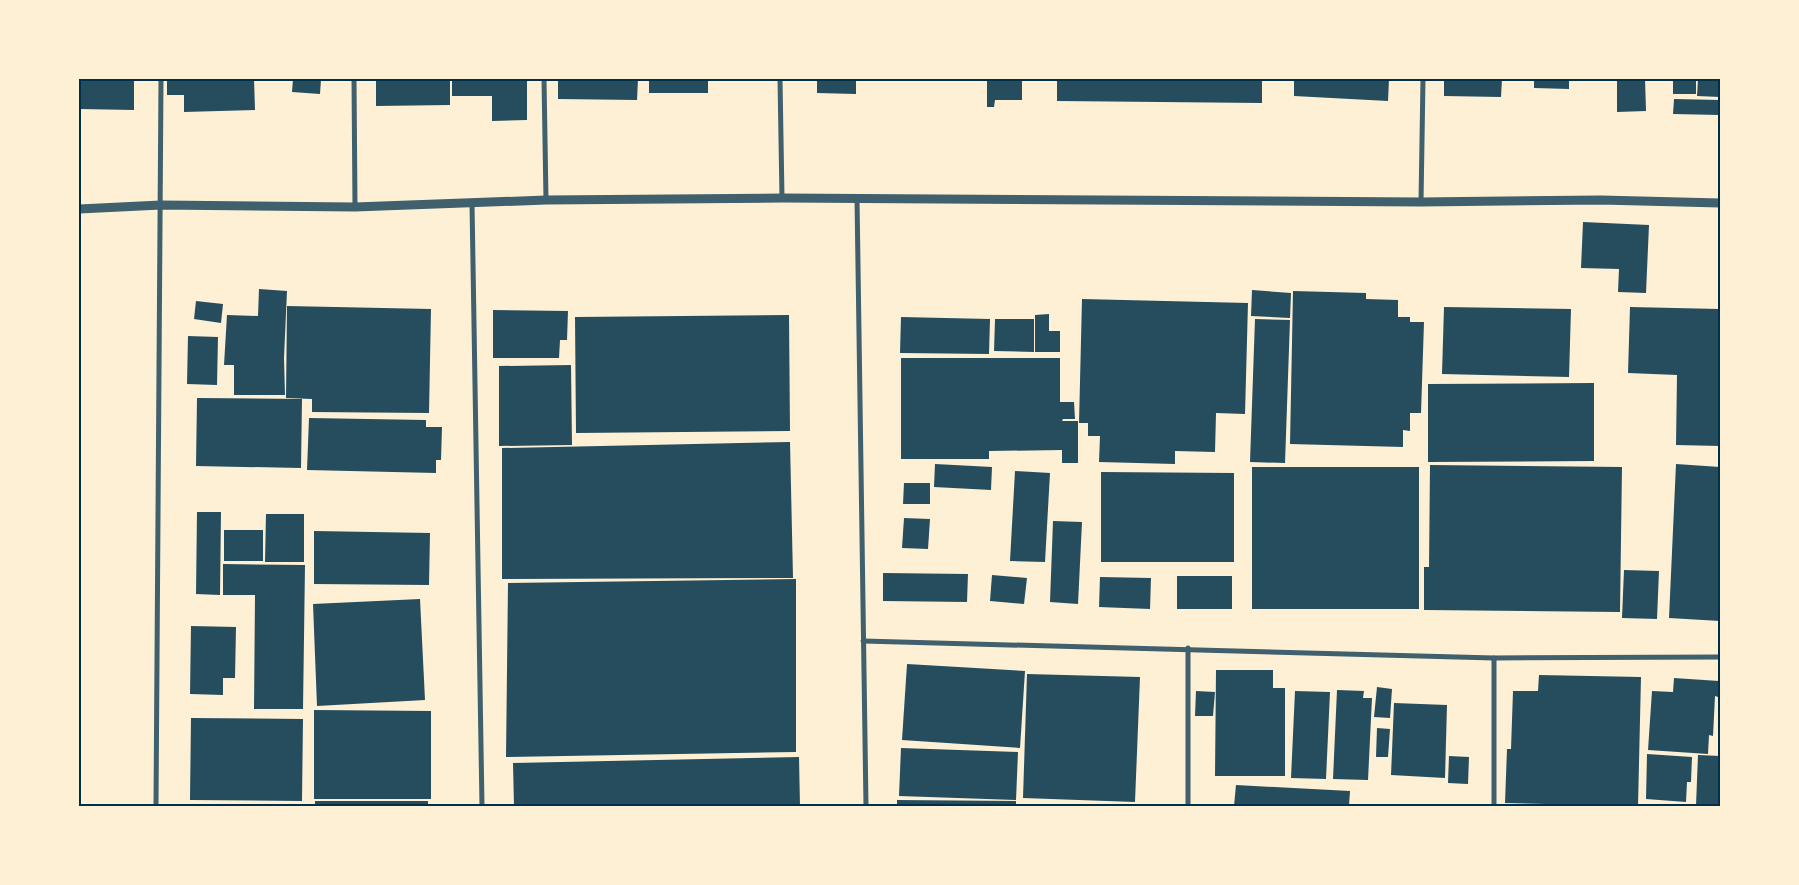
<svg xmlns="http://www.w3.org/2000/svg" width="1799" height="885" viewBox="0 0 1799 885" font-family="'Titillium Web',sans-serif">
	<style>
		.building { fill: #264d5e }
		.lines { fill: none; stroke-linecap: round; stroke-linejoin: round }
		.minor { stroke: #3f606c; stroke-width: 5 }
		.tertiary { stroke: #3f606c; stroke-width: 9 }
		.neatline { fill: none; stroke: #003049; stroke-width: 2 }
	</style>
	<rect width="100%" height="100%" fill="#fdf0d5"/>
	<g class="building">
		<path d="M79 79H134V110L79 109Z"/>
		<path d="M167 79H254L255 110 184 112V95H167Z"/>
		<path d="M293 79H321L320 94 292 92Z"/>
		<path d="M376 79H450V105L376 106Z"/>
		<path d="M452 79H527V120L492 121V96H452Z"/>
		<path d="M558 79H638L637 100 558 99Z"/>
		<rect x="649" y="79" width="59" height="14"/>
		<path d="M817 79H856V94L817 93Z"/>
		<path d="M987 79H1022V100H995L994 107H987Z"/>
		<path d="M1057 79H1262V103L1057 101Z"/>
		<path d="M1294 79H1389L1388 101 1294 96Z"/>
		<path d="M1444 79H1502L1501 97 1444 96Z"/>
		<path d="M1534 79H1569V89L1534 88Z"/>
		<path d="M1617 79H1645L1646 111 1617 112Z"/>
		<rect x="1673" y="79" width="23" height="15"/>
		<path d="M1698 79H1720V97L1697 96Z"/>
		<path d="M1674 99 1720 100V115L1673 114Z"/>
		<path d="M1583 222 1649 225 1646 293 1618 292 1619 269 1581 268Z"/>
		<path d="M259 289 287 291 284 358 285 395H234V365H224L227 315 258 316Z"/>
		<path d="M1252 290 1291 293 1290 318 1251 316Z"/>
		<path d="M1293 291 1366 293V299L1398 300V317H1410V322H1424L1421 413H1410V431L1403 430V447L1290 444Z"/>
		<path d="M1082 299 1248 303 1245 414 1216 413 1215 452 1175 451V464L1099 462 1100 436H1088V423H1079Z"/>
		<path d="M196 301 223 304 221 323 194 319Z"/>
		<path d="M287 306 431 309 429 413 312 412V399L286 398Z"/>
		<path d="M1444 307 1571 309 1569 377 1442 374Z"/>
		<path d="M1630 307 1720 309V446L1676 445 1677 375 1628 373Z"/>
		<path d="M493 310 568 311 567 340H560L559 358H493Z"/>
		<path d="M1049 314V331H1060V352H1035V315Z"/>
		<path d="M789 315 790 431 576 433 575 317Z"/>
		<path d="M901 317 990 319 989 354 900 353Z"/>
		<path d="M995 319H1034V352L994 351Z"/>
		<path d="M1255 319 1290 320 1285 463 1250 462Z"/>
		<path d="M188 336 218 337 217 385 187 384Z"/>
		<path d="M901 358H1060V402H1074L1075 419H1063L1062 421H1078V463H1062V450L989 451V459H901Z"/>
		<path d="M571 365 572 445 499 446V366Z"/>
		<path d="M1594 383V461L1428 462V384Z"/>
		<path d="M197 398 302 399 301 468 196 466Z"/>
		<path d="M309 418 426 420V427H442L441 460H436V473L307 470Z"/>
		<path d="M790 442 793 578 502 579V448Z"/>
		<path d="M935 464 992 467 991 490 934 487Z"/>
		<path d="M1676 464 1720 467V621L1669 618Z"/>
		<path d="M1430 465 1622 467 1620 612 1424 610V567H1429Z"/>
		<rect x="1252" y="467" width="167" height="142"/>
		<path d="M1015 471 1050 473 1045 562 1010 561Z"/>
		<path d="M1101 472 1234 473V562H1101Z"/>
		<path d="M904 483H930V504H903Z"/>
		<path d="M197 512H221L220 595 196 594Z"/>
		<path d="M266 514H304V562H265Z"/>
		<path d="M904 518 930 519 928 549 902 548Z"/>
		<path d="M1053 521 1082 522 1078 604 1050 602Z"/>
		<rect x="224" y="530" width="39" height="31"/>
		<path d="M314 531 430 533 429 585 314 584Z"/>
		<path d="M223 564 305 565 303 709H254L255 595H223Z"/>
		<path d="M1624 570 1659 571 1657 619 1622 618Z"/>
		<path d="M883 573 968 574 967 602 883 601Z"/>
		<path d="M992 575 1027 578 1024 604 990 601Z"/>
		<rect x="1177" y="576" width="55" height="33"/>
		<path d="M1100 577 1151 578 1150 609 1099 607Z"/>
		<path d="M796 579V752L506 757 508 583Z"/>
		<path d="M420 599 425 700 317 706 313 604Z"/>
		<path d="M191 626 236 627 235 678H223V695L190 694Z"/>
		<path d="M907 664 1025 671 1020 748 902 740Z"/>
		<path d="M1216 670H1273V688H1285V776H1215Z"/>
		<path d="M1027 674 1140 677 1135 802 1023 798Z"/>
		<path d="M1539 675 1641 677 1638 806 1505 803 1507 749H1511L1513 691H1538Z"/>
		<path d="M1674 678 1719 681 1718 697 1715 696 1713 736 1709 735 1708 754 1648 750 1652 691 1673 692Z"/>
		<path d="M1377 687 1392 689 1390 718 1374 717Z"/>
		<path d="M1337 690 1364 691 1363 698H1372L1368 780 1333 779Z"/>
		<path d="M1196 691 1215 692 1213 716H1195Z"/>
		<path d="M1295 691 1330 692 1326 779 1291 778Z"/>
		<path d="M1394 703 1447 705 1445 778 1391 775Z"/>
		<path d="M314 710 431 711V799H314Z"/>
		<path d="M191 718 303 719 302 801 190 800Z"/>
		<path d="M1377 728 1390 729 1388 757H1376Z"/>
		<path d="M901 748 1018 752 1016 800 899 796Z"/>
		<path d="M1647 754 1692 757 1691 782H1687L1686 802 1646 799Z"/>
		<path d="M1698 755 1720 756V806H1696Z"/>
		<path d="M1449 756 1469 757 1468 784 1448 783Z"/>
		<path d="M799 757 800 806H514L513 763Z"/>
		<path d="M1236 785 1350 791 1349 806H1234Z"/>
		<path d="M897 800 1016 801V806H897Z"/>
		<rect x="315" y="801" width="113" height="5"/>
	</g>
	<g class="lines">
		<g class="minor">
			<path d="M354 79 355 207"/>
			<path d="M544 79 546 200"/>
			<path d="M780 79 782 198"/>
			<path d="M857 198 866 806"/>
			<path d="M1421 202 1423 79"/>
			<path d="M472 203 482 806"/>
			<path d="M863 641 1494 658 1720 657"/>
			<path d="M1494 658V806"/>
			<path d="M156 806 161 79"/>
			<path d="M1188 806V648"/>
		</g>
		<path class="tertiary" d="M79 209 161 205 355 207 546 200 782 198 1421 202 1601 200 1720 203"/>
	</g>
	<rect width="1799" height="885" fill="none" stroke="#fdf0d5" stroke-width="160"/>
	<rect x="80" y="80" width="1639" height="725" class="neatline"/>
</svg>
